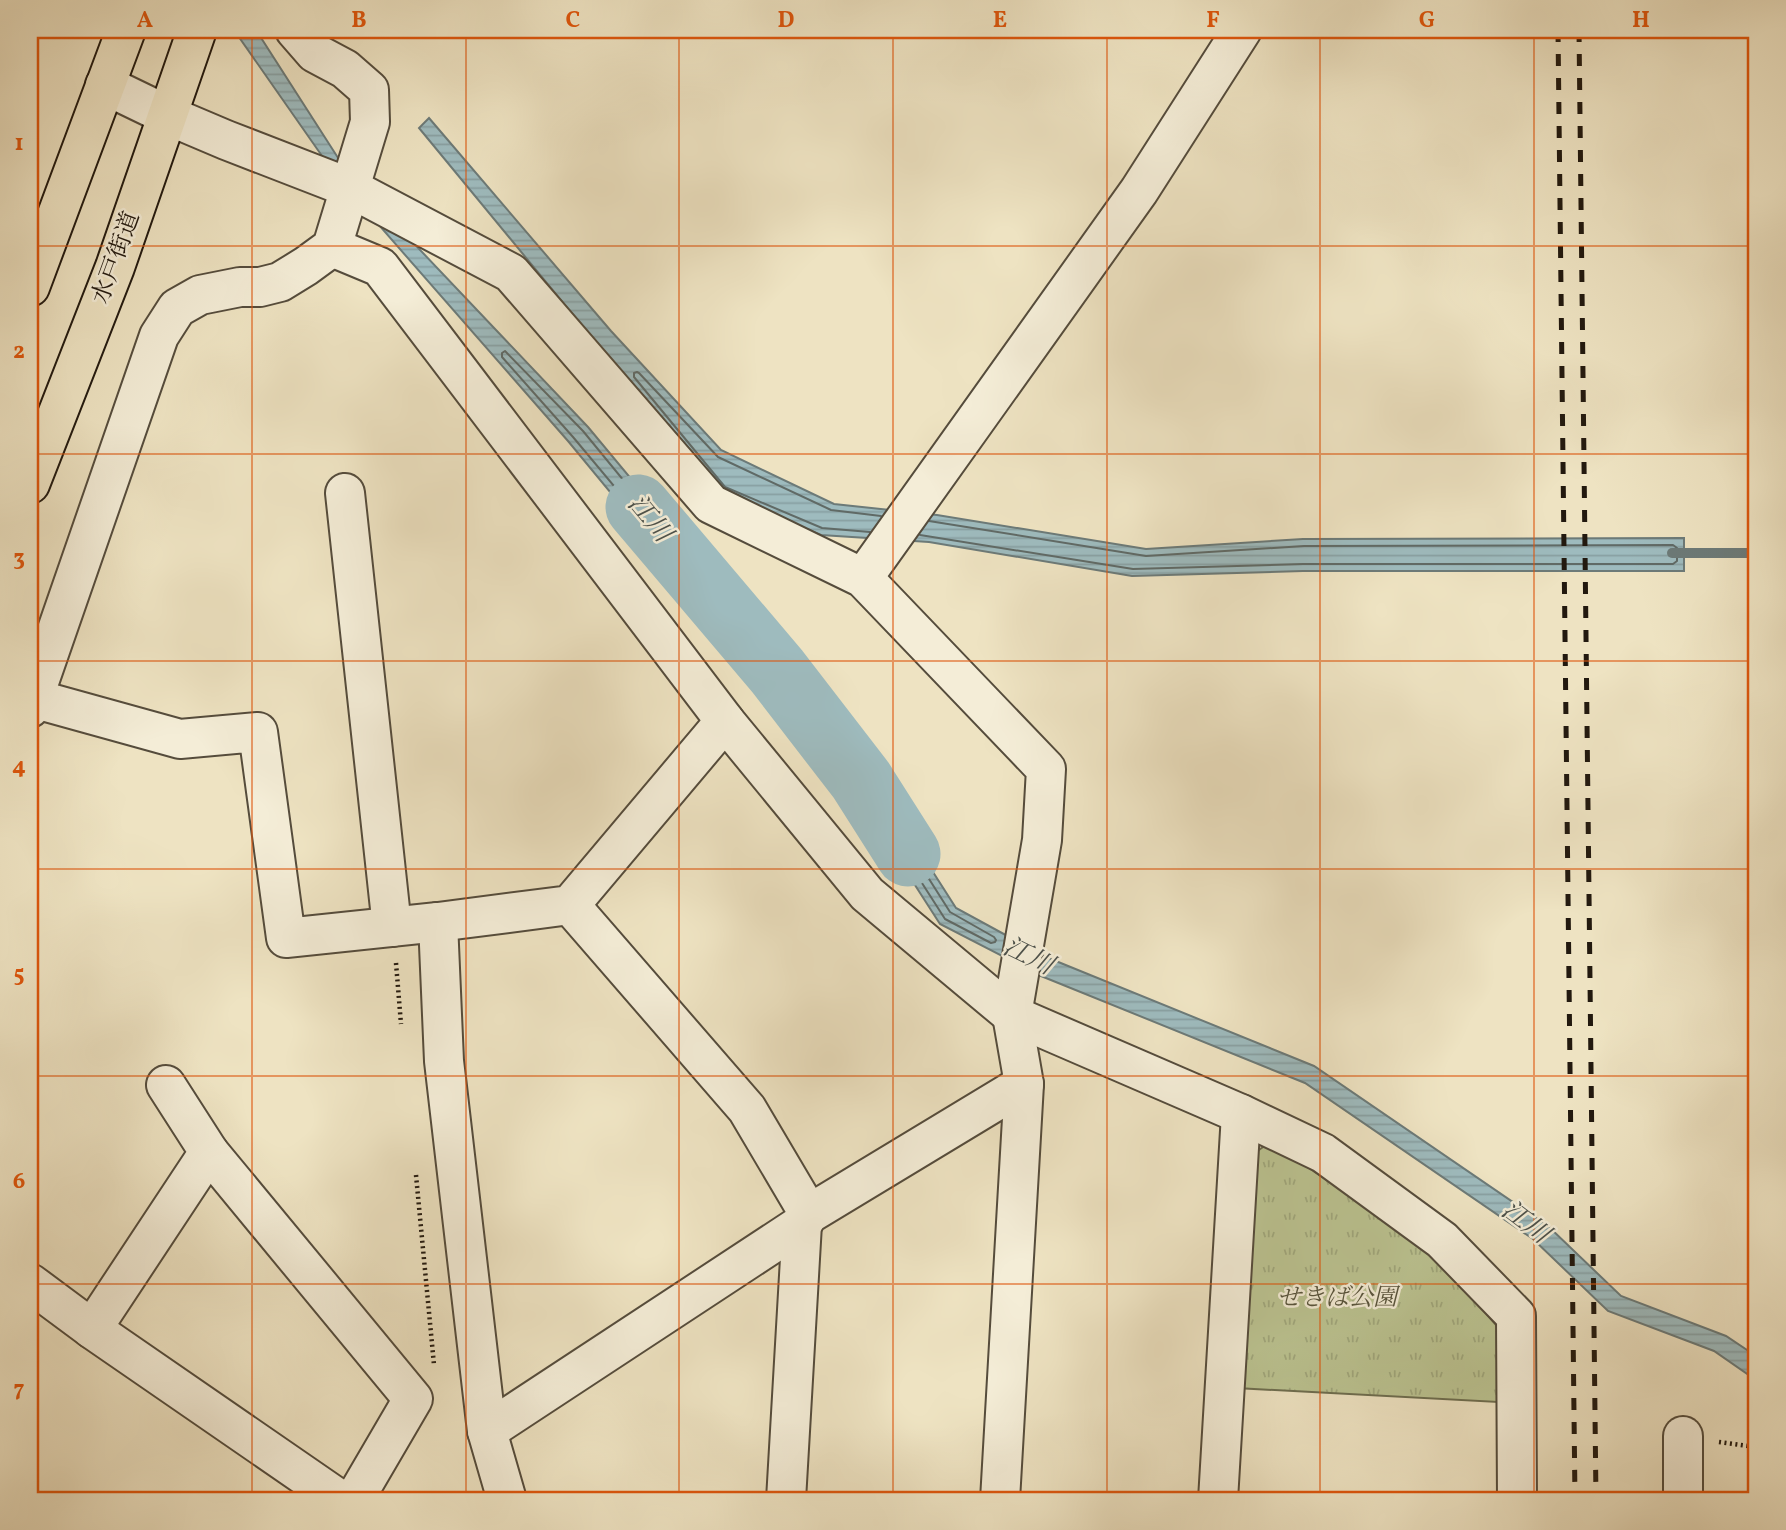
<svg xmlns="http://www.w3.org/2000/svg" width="1786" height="1530" viewBox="0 0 1786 1530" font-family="Vollkorn,'Noto Serif JP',serif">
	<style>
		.grass { fill: url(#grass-tufts); stroke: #6e6e50; stroke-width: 2 }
		.water { fill: url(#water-rules); stroke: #6c7a78; stroke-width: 2 }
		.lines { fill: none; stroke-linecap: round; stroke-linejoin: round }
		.shore { stroke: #606a66; stroke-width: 2 }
		.stream { stroke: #6c7a78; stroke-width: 10 }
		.river { stroke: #9ebbbe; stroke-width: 65 }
		.minor-casing { stroke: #554c3c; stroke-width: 42 }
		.highway-casing { stroke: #22190f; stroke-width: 42 }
		.path { stroke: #22190f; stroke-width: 4.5; stroke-dasharray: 2 3.5; stroke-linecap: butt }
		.minor { stroke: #f4edd7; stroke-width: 38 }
		.highway { stroke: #eee3c2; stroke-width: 38 }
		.rail { stroke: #22190f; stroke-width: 5; stroke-dasharray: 12 12; stroke-linecap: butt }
		.grid { fill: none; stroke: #de560c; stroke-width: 2; stroke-opacity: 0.55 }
		.labels { text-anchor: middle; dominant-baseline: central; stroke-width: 5; stroke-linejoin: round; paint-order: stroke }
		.street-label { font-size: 24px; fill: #22190f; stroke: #f4edd7 }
		.park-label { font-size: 24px; font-style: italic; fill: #58543c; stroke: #f4edd7 }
		.water-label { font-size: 26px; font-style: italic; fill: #4d524c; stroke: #f4edd7 }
		.neatline { fill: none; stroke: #de560c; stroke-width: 2.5 }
		.grid-label { font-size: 23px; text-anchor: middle; font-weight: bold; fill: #de560c }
	</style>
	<defs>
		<pattern id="grass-tufts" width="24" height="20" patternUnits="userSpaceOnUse" patternTransform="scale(1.75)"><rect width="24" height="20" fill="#bbc391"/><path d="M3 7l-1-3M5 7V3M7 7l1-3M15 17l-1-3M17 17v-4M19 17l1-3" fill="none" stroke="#a0a77c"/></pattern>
		<pattern id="water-rules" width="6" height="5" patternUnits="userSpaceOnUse" patternTransform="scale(1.75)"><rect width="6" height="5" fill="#9ebbbe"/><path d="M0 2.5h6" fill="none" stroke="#88a0a2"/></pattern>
	</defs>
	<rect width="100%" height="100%" fill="#eee3c2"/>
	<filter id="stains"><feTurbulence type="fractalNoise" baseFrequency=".00286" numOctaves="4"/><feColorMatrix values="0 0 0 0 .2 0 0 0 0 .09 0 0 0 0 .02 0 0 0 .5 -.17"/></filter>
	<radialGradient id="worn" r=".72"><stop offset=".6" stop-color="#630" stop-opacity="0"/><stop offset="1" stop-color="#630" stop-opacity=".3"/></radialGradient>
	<path class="grass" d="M1270 1142 1429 1248 1497 1326 1498 1402 1236 1388 1252 1155Z"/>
	<g class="water">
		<path d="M234 30H256L349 175 588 427 706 569 686 584 568 441 336 176Z"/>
		<path d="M429 118 611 331 721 450 834 504 937 515 1146 549 1303 539 1684 538V571H1303L1132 576 929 542 821 535 720 493 419 128Z"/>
		<path d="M871 775 956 908 1046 957 1314 1066 1548 1226 1621 1296 1726 1336 1756 1356V1380L1714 1351 1608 1311 1533 1239 1305 1083 1041 976 940 924 850 784Z"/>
	</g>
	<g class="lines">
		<g class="shore">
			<path d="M505 351 583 431 693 565V569L689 573 685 571 573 437 502 357V353Z"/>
			<path d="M870 532 822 528 725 487 634 377V373L637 372 639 373 718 457 831 510 881 516"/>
			<path d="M920 535 1133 569 1303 564H1673L1677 561V548L1673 545 1304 546 1146 556 929 521"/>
			<path d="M867 785 870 786 950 912 994 937 996 940 995 942 991 943 945 919 863 791V787Z"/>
		</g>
		<path class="stream" d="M1672 553H1756"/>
		<path class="river" d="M638 507 777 671 861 780 908 854"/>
		<g class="minor-casing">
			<g id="minor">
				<path d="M105 85 167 115 226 140 350 188 511 273 711 504 863 578 1046 769 1042 840 1012 1015 1024 1084 1000 1500"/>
				<path d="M332 247 380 267 725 721 867 894 1012 1015 1241 1114 1323 1153 1442 1240 1516 1316 1517 1500"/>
				<path d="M345 493 392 927"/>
				<path d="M863 578 1139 191 1242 30"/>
				<path d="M32 698 180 739 258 732 286 938 438 922 570 905 725 721"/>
				<path d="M30 708 159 336 177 308 200 295 240 287H260L280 282 306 266 332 247 370 122 369 90 345 69 315 53 295 30"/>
				<path d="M570 905 747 1109 809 1214"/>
				<path d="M438 922 444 1061 487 1431 507 1500"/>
				<path d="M209 1152 413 1399 354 1500"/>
				<path d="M30 1283 92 1329 340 1500"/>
				<path d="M92 1329 209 1152 166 1085"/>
				<path d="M487 1431 802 1224 809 1214 1024 1084"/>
				<path d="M1683 1436V1500"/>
				<path d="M786 1500 802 1224"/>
				<path d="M1218 1500 1241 1114"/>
			</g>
		</g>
		<g class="highway-casing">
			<g id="highway">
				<path d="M30 287 126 30"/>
				<path d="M30 484 115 267 197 30"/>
			</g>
		</g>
		<g class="path">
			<path d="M396 963 401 1024"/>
			<path d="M416 1175 434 1365"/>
			<path d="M1719 1442 1756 1447"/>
		</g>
		<use href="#minor" class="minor"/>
		<use href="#highway" class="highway"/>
		<g class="rail">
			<path d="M1558 30 1575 1500"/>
			<path d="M1579 30 1596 1500"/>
		</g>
	</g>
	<path class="grid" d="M252 30V1500M466 30V1500M679 30V1500M893 30V1500M1107 30V1500M1320 30V1500M1534 30V1500M30 246H1756M30 454H1756M30 661H1756M30 869H1756M30 1076H1756M30 1284H1756"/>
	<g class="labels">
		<g class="street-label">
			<text transform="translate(117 258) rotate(-70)">水戸街道</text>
		</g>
		<g class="park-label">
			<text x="1337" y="1299">せきば公園</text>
		</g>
		<g class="water-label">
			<text transform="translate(649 519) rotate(50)">江川</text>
			<text transform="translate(1028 957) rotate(26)">江川</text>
			<text transform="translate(1525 1223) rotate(37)">江川</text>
		</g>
	</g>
	<rect width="1786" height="1530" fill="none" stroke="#eee3c2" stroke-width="77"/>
	<rect x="38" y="38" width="1710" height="1454" class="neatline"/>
	<g class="grid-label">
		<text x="145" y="27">A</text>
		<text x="359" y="27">B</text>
		<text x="573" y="27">C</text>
		<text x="786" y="27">D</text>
		<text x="1000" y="27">E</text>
		<text x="1213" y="27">F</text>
		<text x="1427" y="27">G</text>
		<text x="1641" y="27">H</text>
		<text x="19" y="150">1</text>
		<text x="19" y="358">2</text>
		<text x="19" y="565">3</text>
		<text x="19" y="773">4</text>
		<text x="19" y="981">5</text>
		<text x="19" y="1188">6</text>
		<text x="19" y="1396">7</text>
	</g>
	<rect width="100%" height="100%" filter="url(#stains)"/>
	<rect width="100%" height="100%" fill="url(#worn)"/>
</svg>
